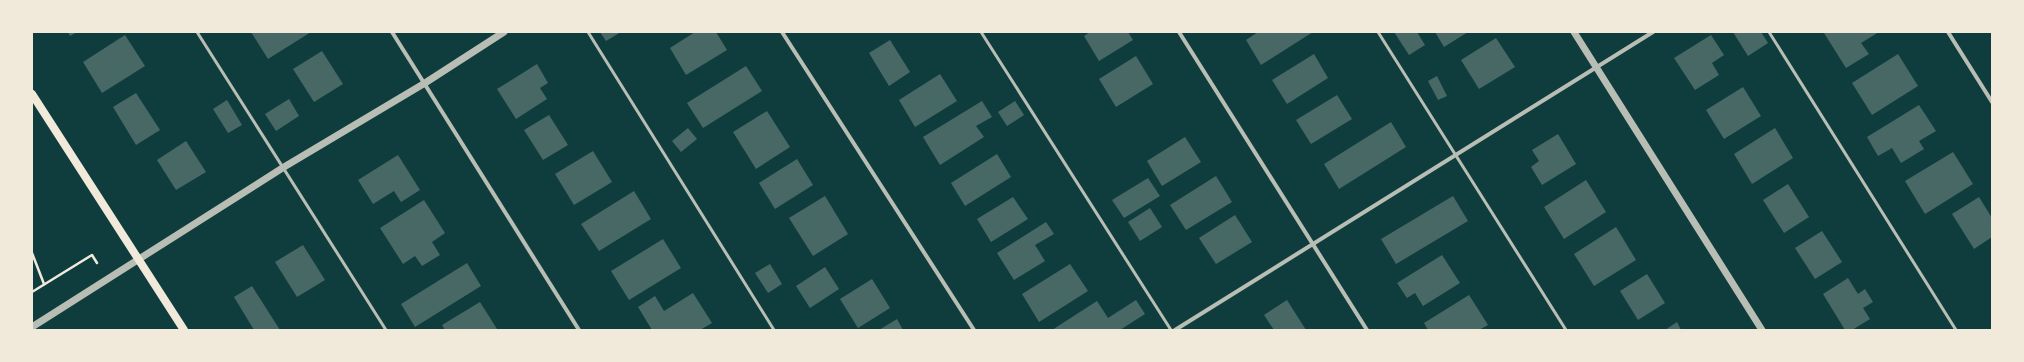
<svg xmlns="http://www.w3.org/2000/svg" width="2024" height="362" viewBox="0 0 2024 362" font-family="Overpass,sans-serif">
	<style>
		.building { fill: #486865 }
		.lines { fill: none; stroke-linecap: round; stroke-linejoin: round }
		.path { stroke: #f1e9da; stroke-width: 2.5 }
		.service { stroke: #b8beb3; stroke-width: 3 }
		.minor { stroke: #b8beb3; stroke-width: 4 }
		.tertiary { stroke: #b8beb3; stroke-width: 7 }
		.secondary { stroke: #f1e9da; stroke-width: 8 }
	</style>
	<rect width="100%" height="100%" fill="#0f3d3e"/>
	<g class="building">
		<path d="M68 32H77L70 36Z"/>
		<path d="M251 32H311L268 59Z"/>
		<path d="M600 32H621L606 41Z"/>
		<path d="M695 32H716L727 50 686 75 670 48Z"/>
		<path d="M1090 32H1128L1133 40 1099 61 1084 36Z"/>
		<path d="M1258 32H1313L1261 65 1246 40Z"/>
		<path d="M1394 32H1417L1425 45 1409 55Z"/>
		<path d="M1435 32H1468L1444 47Z"/>
		<path d="M1733 32H1761L1768 43 1748 56Z"/>
		<path d="M1826 32H1879L1861 43 1869 54 1846 68 1824 33Z"/>
		<path d="M125 35 145 66 102 93 83 62Z"/>
		<path d="M1711 35 1724 55 1712 63 1719 75 1695 90 1674 58Z"/>
		<path d="M1496 38 1515 67 1479 89 1461 60Z"/>
		<path d="M890 40 910 72 889 86 869 53Z"/>
		<path d="M322 51 343 84 314 102 293 69Z"/>
		<path d="M1314 54 1328 78 1287 104 1272 80Z"/>
		<path d="M1898 54 1918 86 1872 115 1852 83Z"/>
		<path d="M1136 56 1153 84 1116 107 1099 79Z"/>
		<path d="M537 64 548 83 540 88 547 99 516 119 497 89Z"/>
		<path d="M746 66 762 91 703 128 687 103Z"/>
		<path d="M940 74 957 101 915 127 899 100Z"/>
		<path d="M1437 76 1447 96 1438 100 1428 81Z"/>
		<path d="M1743 87 1761 116 1724 139 1706 110Z"/>
		<path d="M136 93 160 130 136 145 113 107Z"/>
		<path d="M1337 95 1352 119 1311 144 1296 120Z"/>
		<path d="M289 99 299 116 276 131 265 114Z"/>
		<path d="M227 100 242 125 228 133 213 109Z"/>
		<path d="M982 101 992 117 976 126 984 137 940 165 923 137Z"/>
		<path d="M1015 101 1024 115 1007 126 998 112Z"/>
		<path d="M1919 105 1936 131 1919 141 1924 149 1901 163 1892 148 1878 156 1867 137Z"/>
		<path d="M767 111 790 147 756 169 733 132Z"/>
		<path d="M549 115 568 145 543 160 524 130Z"/>
		<path d="M1391 122 1406 147 1339 189 1324 164Z"/>
		<path d="M688 128 697 139 681 152 672 141Z"/>
		<path d="M1775 128 1793 158 1752 184 1734 154Z"/>
		<path d="M1558 134 1576 164 1542 185 1531 167 1539 161 1532 150Z"/>
		<path d="M1185 137 1201 162 1162 186 1147 161Z"/>
		<path d="M186 141 206 172 176 190 157 160Z"/>
		<path d="M593 151 612 182 574 205 555 174Z"/>
		<path d="M1953 152 1973 184 1925 214 1905 181Z"/>
		<path d="M997 154 1011 177 965 206 951 183Z"/>
		<path d="M398 155 420 190 401 202 394 191 373 204 358 180Z"/>
		<path d="M797 159 813 185 775 209 759 183Z"/>
		<path d="M1216 176 1232 202 1186 230 1170 205Z"/>
		<path d="M1148 178 1160 196 1124 218 1112 200Z"/>
		<path d="M1586 180 1606 212 1564 239 1544 207Z"/>
		<path d="M1788 184 1809 217 1784 233 1763 200Z"/>
		<path d="M634 191 651 219 599 251 581 224Z"/>
		<path d="M825 196 848 234 813 256 789 218Z"/>
		<path d="M1453 196 1468 221 1396 264 1381 239Z"/>
		<path d="M1013 197 1028 219 991 242 977 219Z"/>
		<path d="M1979 197 1992 218V237L1974 249 1952 214Z"/>
		<path d="M424 200 445 233 432 242 440 255 422 266 415 256 403 264 380 228Z"/>
		<path d="M1150 208 1162 227 1140 241 1128 222Z"/>
		<path d="M1235 215 1252 242 1216 264 1199 238Z"/>
		<path d="M1046 222 1054 234 1035 245 1045 261 1014 280 997 253Z"/>
		<path d="M1616 227 1636 260 1594 286 1574 254Z"/>
		<path d="M1822 231 1842 262 1815 279 1795 248Z"/>
		<path d="M663 239 681 268 629 300 611 271Z"/>
		<path d="M303 245 325 280 297 297 275 262Z"/>
		<path d="M1442 255 1460 283 1423 306 1415 293 1407 298 1397 283Z"/>
		<path d="M467 263 481 286 415 327 401 304Z"/>
		<path d="M770 264 782 284 768 293 755 273Z"/>
		<path d="M1070 264 1088 291 1039 322 1022 294Z"/>
		<path d="M825 267 839 289 810 308 796 286Z"/>
		<path d="M1647 274 1665 303 1638 320 1620 291Z"/>
		<path d="M1848 278 1858 294 1865 289 1873 302 1863 308 1870 319 1852 330H1845L1823 294Z"/>
		<path d="M872 279 890 308 858 328 840 299Z"/>
		<path d="M252 286 280 330H254L234 297Z"/>
		<path d="M693 293 712 323 700 330H652L638 307 655 296 664 311Z"/>
		<path d="M1469 295 1488 325 1479 330H1428L1424 323Z"/>
		<path d="M1136 300 1145 314 1120 330H1052L1097 301 1108 318Z"/>
		<path d="M1287 300 1306 330H1274L1264 315Z"/>
		<path d="M480 302 497 329 445 330 442 325Z"/>
		<path d="M897 319 903 330H879Z"/>
		<path d="M1677 322 1681 330H1665Z"/>
	</g>
	<g class="lines">
		<g class="path">
			<path d="M32 253 44 284"/>
			<path d="M32 292 92 255 97 263"/>
		</g>
		<g class="service">
			<path d="M197 32 386 330"/>
			<path d="M588 32 774 330"/>
			<path d="M981 32 1171 330"/>
			<path d="M1378 32 1566 330"/>
			<path d="M1769 32 1956 330"/>
		</g>
		<g class="minor">
			<path d="M392 32 579 330"/>
			<path d="M782 32 974 330"/>
			<path d="M1179 32 1367 330"/>
			<path d="M1948 32 1992 102"/>
			<path d="M1175 330 1653 32"/>
		</g>
		<g class="tertiary">
			<path d="M1574 32 1762 330"/>
			<path d="M32 327 284 167 425 83 504 32"/>
		</g>
		<path class="secondary" d="M32 94 184 330"/>
	</g>
	<rect width="2024" height="362" fill="none" stroke="#f1e9da" stroke-width="66"/>
</svg>
